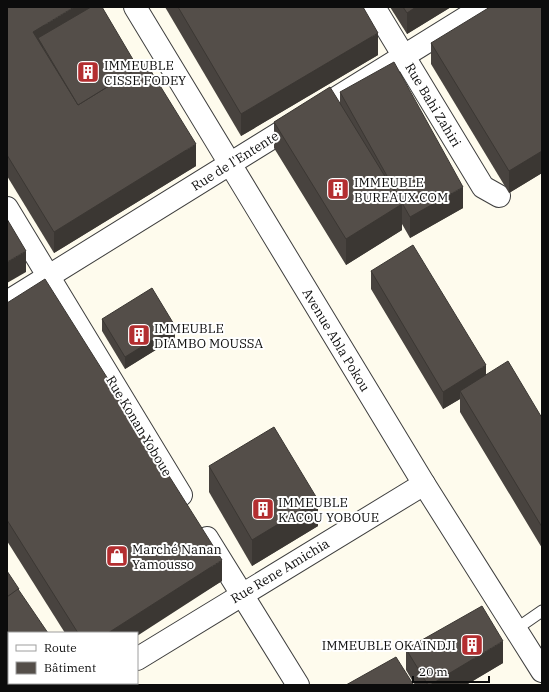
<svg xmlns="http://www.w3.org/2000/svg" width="549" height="692" viewBox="0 0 549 692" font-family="'IBM Plex Serif',serif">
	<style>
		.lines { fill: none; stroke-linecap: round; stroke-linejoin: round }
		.service-casing { stroke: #3f3f3f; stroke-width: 13 }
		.minor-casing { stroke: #3f3f3f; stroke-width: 24 }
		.service { stroke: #fff; stroke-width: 11 }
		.minor { stroke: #fff; stroke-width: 22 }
		.wall { fill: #48433f }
		.shaded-wall { fill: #3b3733 }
		.building { fill: #544e49; stroke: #3b3733 }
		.labels { text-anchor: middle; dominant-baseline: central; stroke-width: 4; stroke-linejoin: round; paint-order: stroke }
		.poi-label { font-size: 13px; fill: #0c0c0c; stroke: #fff; text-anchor: start }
		.street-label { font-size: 13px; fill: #0c0c0c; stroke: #fff }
	</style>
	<rect width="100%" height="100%" fill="#fefbed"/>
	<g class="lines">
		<g class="service-casing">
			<path id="service" d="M516 629 542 611"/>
		</g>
		<g class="minor-casing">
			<g id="minor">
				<path d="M135 7 424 484 542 671"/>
				<path d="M374 7 483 187 499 196"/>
				<path d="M7 208 181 495"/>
				<path d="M7 302 483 7"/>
				<path d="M207 538 298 685"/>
				<path d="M137 659 424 484"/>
				<path d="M73 683 75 685"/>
				<path d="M95 685 98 683"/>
			</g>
		</g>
		<use href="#service" class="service"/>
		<use href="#minor" class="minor"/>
	</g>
	<g class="wall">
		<path d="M7 7 138 68 196 166 54 253 7 176Z"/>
		<path d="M165 7H363L378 55 241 136Z"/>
		<path d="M390 7H451L407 34Z"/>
		<path d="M542 7V173L509 193 431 64V43Z"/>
		<path d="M340 92 463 208 410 238 402 224V230L346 265 274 148V122L340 104Z"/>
		<path d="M371 271 486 375 542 418V548L460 412V399L443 409 371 289Z"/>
		<path d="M7 303 222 581 137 633H65L7 541Z"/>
		<path d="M102 319 175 338 125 369 102 331Z"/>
		<path d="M209 466 318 526 252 566 209 492Z"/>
		<path d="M7 571 9 633V683H38L35 685H7Z"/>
		<path d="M406 649 503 663 466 685H415L406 670Z"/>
	</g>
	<g class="shaded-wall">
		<path d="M74 7H95L38 51 33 32Z"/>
		<path d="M416 7H451L407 34V13Z"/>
		<path d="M378 33V55L241 136V114Z"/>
		<path d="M196 144V166L54 253V232Z"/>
		<path d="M542 151V173L509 193V171Z"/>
		<path d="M463 187V208L410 238V217Z"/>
		<path d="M402 204V230L346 265V239Z"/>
		<path d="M26 251V272L7 283V262Z"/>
		<path d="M175 326V338L125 369V357Z"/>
		<path d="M486 365V383L460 391V399L443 409V392Z"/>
		<path d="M318 500V526L252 566V540Z"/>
		<path d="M222 560V581L137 636V633H108Z"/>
		<path d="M503 641V663L466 685H430Z"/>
		<path d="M9 674V683H38L35 685H7V676Z"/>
	</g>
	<g class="building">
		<path d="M7 7H74L33 32 78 105 146 63 196 144 54 232 7 155Z"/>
		<path d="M91 7H102L138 68 78 105 38 38Z"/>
		<path d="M178 7H363L378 33 241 114Z"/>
		<path d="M403 7H416L407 13Z"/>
		<path d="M490 7H542V151L509 171 431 43Z"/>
		<path d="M394 62 463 187 410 217 340 92Z"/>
		<path d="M330 87 402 204 346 239 274 122Z"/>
		<path d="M7 219 26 251 7 262Z"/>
		<path d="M413 245 486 365 443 392 371 271Z"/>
		<path d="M45 279 222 560 108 633H78L7 520V303Z"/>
		<path d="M152 288 175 326 125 357 102 319Z"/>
		<path d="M508 361 542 418V527L460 391Z"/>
		<path d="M274 427 318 500 252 540 209 466Z"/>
		<path d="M7 571 19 589 7 597Z"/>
		<path d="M18 589 48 633H9V634L7 630V597Z"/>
		<path d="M482 606 503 641 430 685H428L406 649Z"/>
		<path d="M9 635V674L7 676V637Z"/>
		<path d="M396 657 413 684 412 685H346Z"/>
	</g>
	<defs>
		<g id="building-square" transform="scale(1.15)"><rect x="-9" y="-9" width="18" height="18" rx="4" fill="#b32e30" stroke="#fff"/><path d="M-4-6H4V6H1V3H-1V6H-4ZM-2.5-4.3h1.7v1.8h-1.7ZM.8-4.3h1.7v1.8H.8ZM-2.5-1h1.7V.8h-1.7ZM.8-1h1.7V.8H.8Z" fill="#fff"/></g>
		<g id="shop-square" transform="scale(1.15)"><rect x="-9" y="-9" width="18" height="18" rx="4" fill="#b32e30" stroke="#fff"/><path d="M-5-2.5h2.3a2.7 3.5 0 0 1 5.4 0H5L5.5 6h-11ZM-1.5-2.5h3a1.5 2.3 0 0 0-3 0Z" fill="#fff"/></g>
	</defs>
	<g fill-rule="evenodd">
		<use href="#building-square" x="88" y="72"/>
		<use href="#building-square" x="338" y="189"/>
		<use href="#building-square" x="139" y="335"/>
		<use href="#building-square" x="263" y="509"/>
		<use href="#shop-square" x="117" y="556"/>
		<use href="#building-square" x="472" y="645"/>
	</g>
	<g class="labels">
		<g class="poi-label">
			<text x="104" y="65">IMMEUBLE<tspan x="104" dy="15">CISSE FODEY</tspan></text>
			<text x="354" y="182">IMMEUBLE<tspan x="354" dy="15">BUREAUX.COM</tspan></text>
			<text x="154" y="328">IMMEUBLE<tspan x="154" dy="15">DIAMBO MOUSSA</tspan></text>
			<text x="278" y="502">IMMEUBLE<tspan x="278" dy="15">KACOU YOBOUE</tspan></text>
			<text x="132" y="549">Marché Nanan<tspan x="132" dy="15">Yamousso</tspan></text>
			<text x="456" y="645" text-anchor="end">IMMEUBLE OKAINDJI</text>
		</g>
		<g class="street-label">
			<text transform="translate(433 105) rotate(59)">Rue Bahi Zahiri</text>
			<text transform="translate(235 161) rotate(-32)">Rue de l'Entente</text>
			<text transform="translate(336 340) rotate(59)">Avenue Abla Pokou</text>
			<text transform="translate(139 426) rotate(59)">Rue Konan Yoboue</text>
			<text transform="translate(280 571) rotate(-31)">Rue Rene Amichia</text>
		</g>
	</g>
	<rect width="549" height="692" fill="none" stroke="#0c0c0c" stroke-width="16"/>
	<rect x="8" y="632" width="130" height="52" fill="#ffffff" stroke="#9e9e9e"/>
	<rect x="16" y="645" width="20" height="6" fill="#ffffff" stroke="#9e9e9e"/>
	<text x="44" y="652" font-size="12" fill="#0c0c0c">Route</text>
	<rect x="16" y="662" width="20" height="12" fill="#544e49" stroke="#9e9e9e"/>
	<text x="44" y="672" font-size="12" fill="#0c0c0c">Bâtiment</text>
	<path d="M413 676v6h76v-6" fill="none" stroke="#0c0c0c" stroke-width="2"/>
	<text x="419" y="676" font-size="12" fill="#0c0c0c" stroke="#ffffff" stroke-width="3" paint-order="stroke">20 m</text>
</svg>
